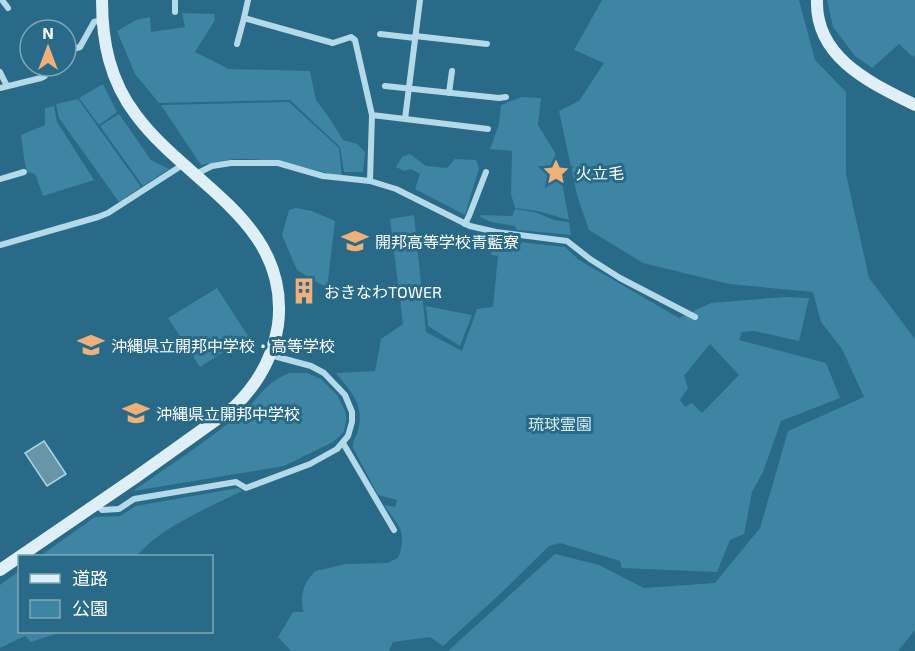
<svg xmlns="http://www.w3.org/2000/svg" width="915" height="651" viewBox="0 0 915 651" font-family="'Exo 2','Noto Sans JP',sans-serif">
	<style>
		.green { fill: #3d85a3; fill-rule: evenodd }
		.water { fill: #6995a8; stroke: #a8d6e8; stroke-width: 1.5 }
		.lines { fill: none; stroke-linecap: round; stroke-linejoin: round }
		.street { stroke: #b4d9e8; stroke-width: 6 }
		.secondary { stroke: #deeff7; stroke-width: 12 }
		.labels { text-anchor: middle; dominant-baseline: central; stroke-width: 6; stroke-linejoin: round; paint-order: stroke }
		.poi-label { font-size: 16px; fill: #fff; stroke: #286a87; text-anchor: start }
		.park-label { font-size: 16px; fill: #d7edf6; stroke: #286a87 }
	</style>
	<rect width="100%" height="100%" fill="#286a87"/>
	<g class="green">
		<path d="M602 0H799L815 60 846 92V174L869 278 915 339V630L898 651H448L555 554 599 565 644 588 715 583 760 528 788 431 864 397 842 349 821 322 813 292 729 284 643 263 589 230 577 195 559 111 579 101 604 63 574 50Z"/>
		<path d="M827 0H915V55L913 57 899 44 872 68 855 56 833 27Z"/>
		<path d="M182 13 214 14 215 20 195 52 229 69 310 71 316 100 330 119 343 140 357 144 365 152 363 172H344L340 147 290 100 159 103 135 74 117 31 136 20 150 17 151 32 185 27Z"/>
		<path d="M103 84 117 112 99 125 79 98Z"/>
		<path d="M522 97 541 98 538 125 557 156 569 220 538 211 515 208 511 194 512 151 490 149 499 124 501 105Z"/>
		<path d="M78 99 141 187 119 202 59 118 56 104Z"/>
		<path d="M289 102 339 148 342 177C311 169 281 160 249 159 233 158 217 162 201 165L161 105Z"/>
		<path d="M54 106 57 122 94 180 43 196 35 174 27 172 24 158 21 135 45 125V108Z"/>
		<path d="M119 114 151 160 169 169 143 186 100 126Z"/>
		<path d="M410 154 426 166 447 168 455 159 476 160 479 168 465 215 415 189 420 174 411 169 404 171 396 167 402 157Z"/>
		<path d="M296 208 312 211 335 221 327 288 297 270 282 235 289 210Z"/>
		<path d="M515 209 535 212 554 220 569 222 571 235 517 230 515 226 491 222 480 217 481 215 512 216Z"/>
		<path d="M414 215 426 332 462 351 477 309 493 307 498 256 491 255 493 239 565 247 579 260 679 318 711 303 785 297 809 298 799 341 754 331 742 332 739 340 826 363 840 398 781 421 763 472 752 492 744 534 730 540 717 572 622 568 620 561 560 543 549 546 500 594 443 646 430 637 393 642 389 651H291L278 637 293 612H305L303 611C300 594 303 584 315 571L346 564 387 563 398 558C408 531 399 527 384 505L395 507 397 500 378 495 353 448C352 440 357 437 358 430 365 404 350 391 336 373L375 371 381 339 403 324 390 219ZM710 344 739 375 703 412H701L692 403 685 407 680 400 688 388 684 376Z"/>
		<path d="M217 288 248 336 200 367 168 318Z"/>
		<path d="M426 306 472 315 460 346 428 326Z"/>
		<path d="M290 373H307L321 379 338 396 346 413V421L344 432 333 442 284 466 133 491C169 466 206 442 240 414 259 400 265 381 290 373Z"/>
		<path d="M238 488 242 491C210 507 159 528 137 556H40L95 517 120 516 136 506Z"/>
		<path d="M19 571 20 632H61L31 642 25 636 0 648V585Z"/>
	</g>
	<path class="water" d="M44 441 66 474 47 486 25 453Z"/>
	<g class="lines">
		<g class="street">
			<path d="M2 0 8 8"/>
			<path d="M175 0V12"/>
			<path d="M248 0 244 18 333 43 351 37 355 40 372 115 488 129"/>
			<path d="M380 34 415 38"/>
			<path d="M415 36 487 44"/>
			<path d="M237 44 244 18"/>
			<path d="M66 51 80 47 94 22 102 20"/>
			<path d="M0 72 7 86"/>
			<path d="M385 86 499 98 506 97"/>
			<path d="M0 88 41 78 45 76V73L42 66"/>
			<path d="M449 93 452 71"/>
			<path d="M405 119 420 0"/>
			<path d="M196 174 212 166 231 163H278L323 176 370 181 396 189 470 226 496 232 567 241 590 259 620 278 695 317"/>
			<path d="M0 179 24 172"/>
			<path d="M370 181 372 115"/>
			<path d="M465 224 469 216 486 172"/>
			<path d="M0 245 98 217 108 213 184 164"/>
			<path d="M343 443 394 530"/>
			<path d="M96 504 102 510 119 509 134 499 236 482 246 488 310 464 337 449 348 436 352 422V412L345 395 324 373 311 366 270 355"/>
		</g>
		<g class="secondary">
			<path d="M817 0C815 58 871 83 915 105"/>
			<path d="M0 570 136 477 234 407C257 385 273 357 278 325 291 222 187 184 136 115 110 81 102 42 102 0"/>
		</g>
	</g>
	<defs>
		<g id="sight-bare" transform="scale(2.07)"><path d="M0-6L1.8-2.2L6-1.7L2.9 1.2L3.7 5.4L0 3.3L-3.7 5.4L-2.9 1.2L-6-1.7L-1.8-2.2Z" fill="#f0b07a" stroke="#286a87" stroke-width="2.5" paint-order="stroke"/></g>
		<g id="school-bare" transform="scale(2.07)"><path d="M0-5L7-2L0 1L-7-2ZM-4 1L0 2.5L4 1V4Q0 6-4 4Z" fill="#f0b07a" stroke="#286a87" stroke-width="2.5" paint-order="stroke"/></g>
		<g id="building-bare" transform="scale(2.07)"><path d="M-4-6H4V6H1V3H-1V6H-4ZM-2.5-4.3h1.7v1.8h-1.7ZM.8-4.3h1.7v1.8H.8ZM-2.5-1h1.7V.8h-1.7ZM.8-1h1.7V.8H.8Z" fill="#f0b07a" stroke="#286a87" stroke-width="2.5" paint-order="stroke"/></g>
	</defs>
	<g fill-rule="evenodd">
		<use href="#sight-bare" x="556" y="172"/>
		<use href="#school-bare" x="355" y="241"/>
		<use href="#building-bare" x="304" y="291"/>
		<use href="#school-bare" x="91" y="345"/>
		<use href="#school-bare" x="136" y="413"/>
	</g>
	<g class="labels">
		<g class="poi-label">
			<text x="576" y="172">火立毛</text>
			<text x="375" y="241">開邦高等学校青藍寮</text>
			<text x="324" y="291">おきなわTOWER</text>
			<text x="111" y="345">沖縄県立開邦中学校・高等学校</text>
			<text x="156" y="413">沖縄県立開邦中学校</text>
		</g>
		<g class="park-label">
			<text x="560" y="423">琉球霊園</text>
		</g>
	</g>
	<rect x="18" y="555" width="195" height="78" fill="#286a87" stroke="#7ea6b7" stroke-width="1.5"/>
	<rect x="30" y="574" width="30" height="9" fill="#deeff7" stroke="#7ea6b7" stroke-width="1.5"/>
	<text x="72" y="585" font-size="18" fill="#ffffff">道路</text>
	<rect x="30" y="600" width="30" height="18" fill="#3d85a3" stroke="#7ea6b7" stroke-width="1.5"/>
	<text x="72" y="615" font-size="18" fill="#ffffff">公園</text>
	<g transform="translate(48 48)"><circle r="28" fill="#286a87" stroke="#7ea6b7" stroke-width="1.5"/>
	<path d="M0-4.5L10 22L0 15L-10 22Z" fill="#f0b07a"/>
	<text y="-9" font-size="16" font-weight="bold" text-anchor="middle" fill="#ffffff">N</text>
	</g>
</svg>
